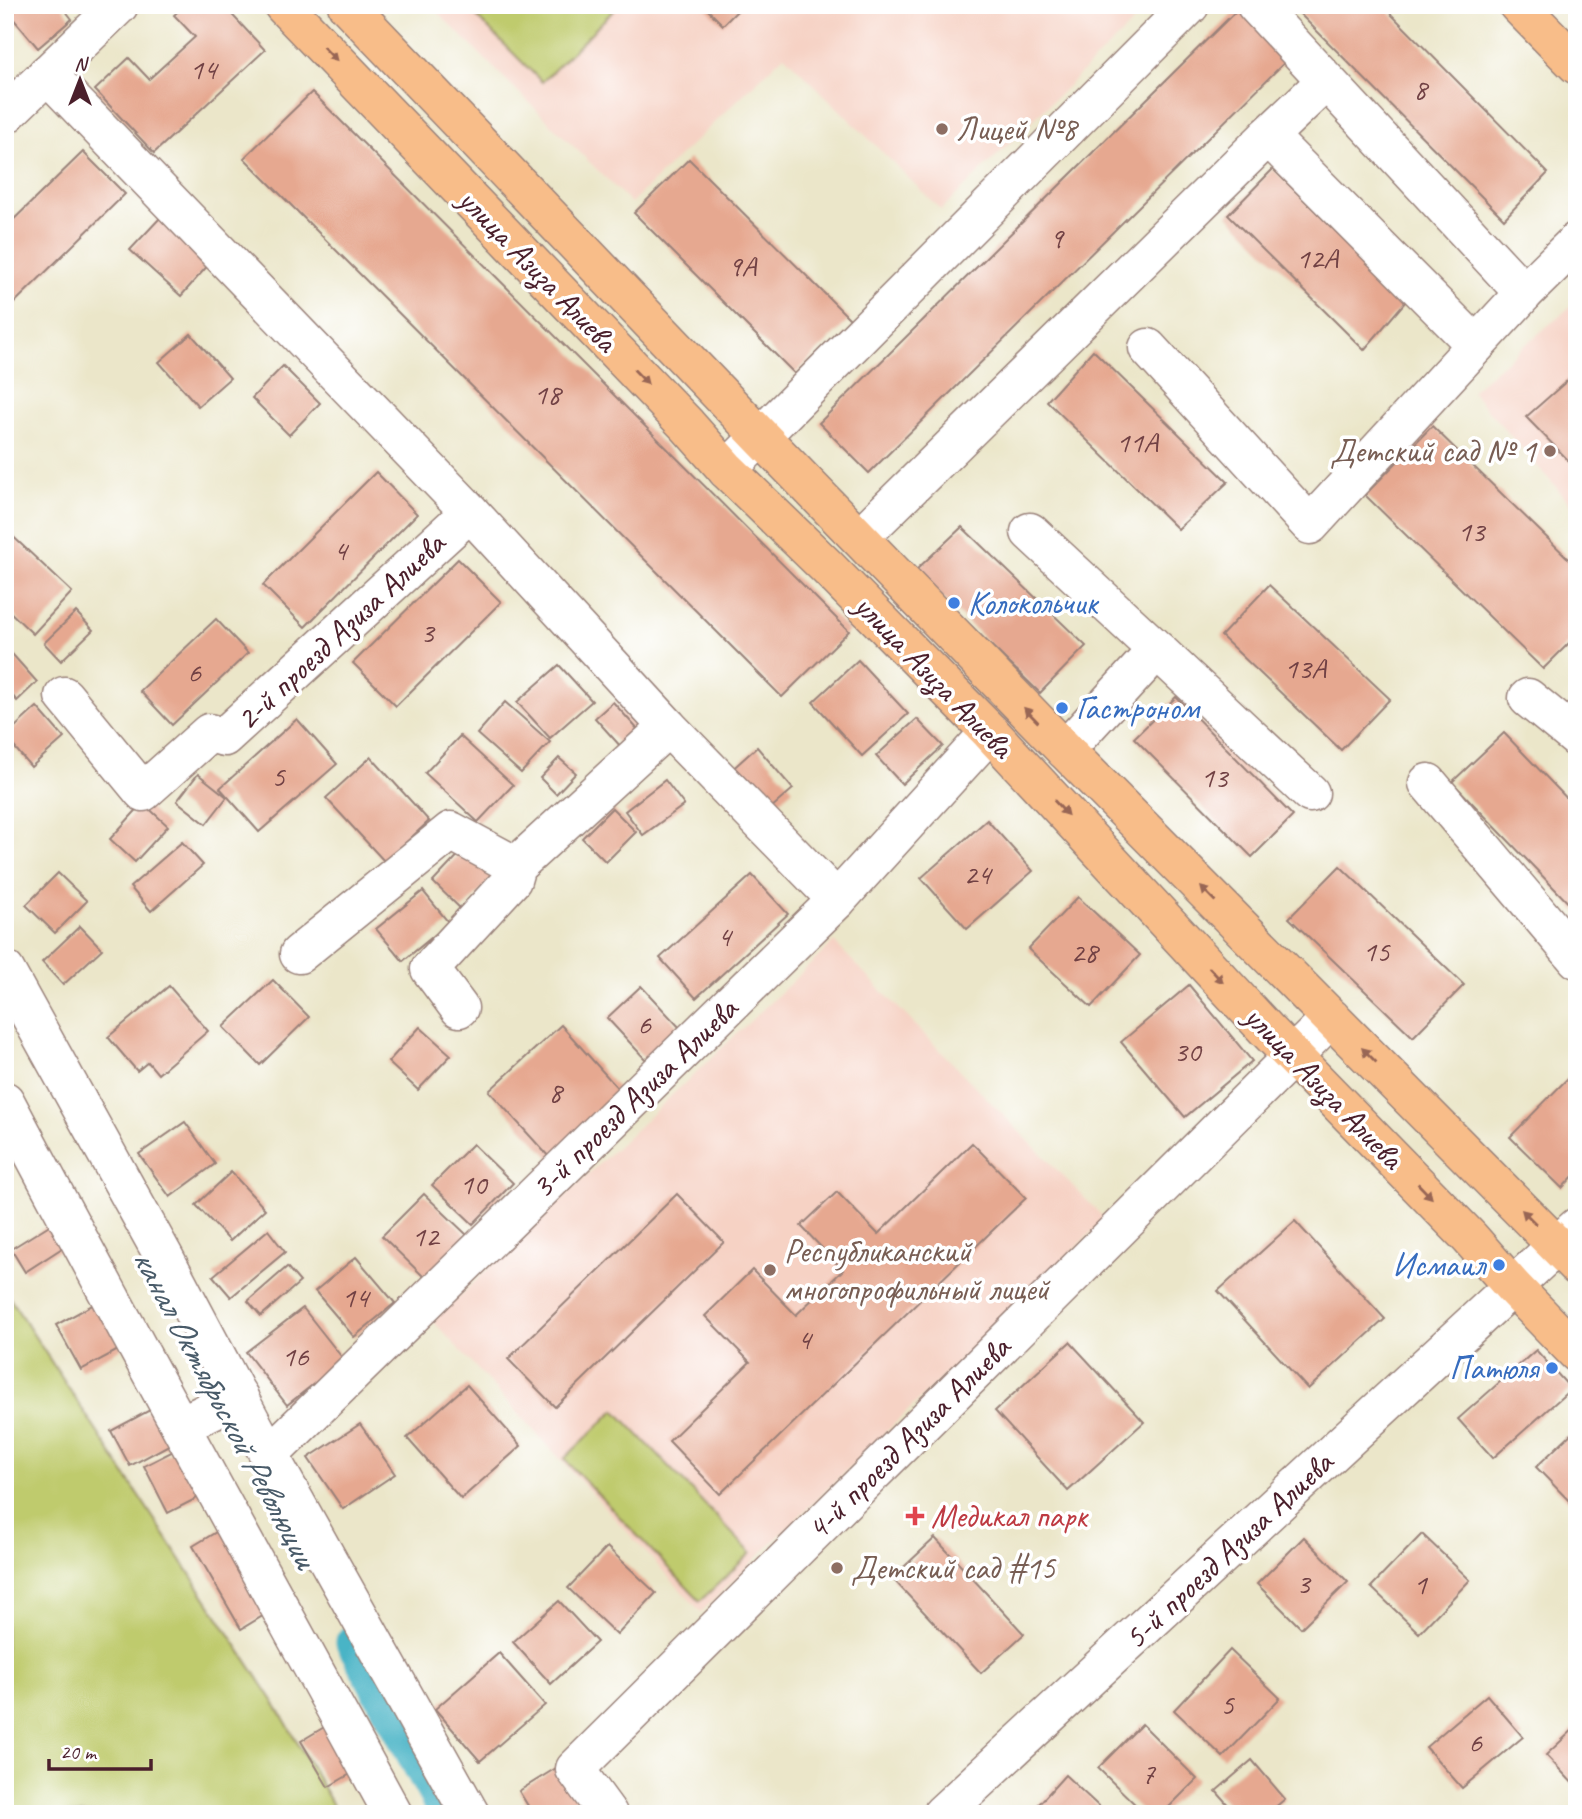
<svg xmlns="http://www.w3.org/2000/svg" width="1582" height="1819" viewBox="0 0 1582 1819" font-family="Caveat,sans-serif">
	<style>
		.built { fill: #f6d2c4 }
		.green { fill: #bfcb6d; stroke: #84754c; stroke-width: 2 }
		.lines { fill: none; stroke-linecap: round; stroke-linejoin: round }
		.canal { stroke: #48b4c6; stroke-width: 35 }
		.building { fill: #e6a890 }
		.minor-casing { stroke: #9a827a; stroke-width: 41 }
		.major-casing { stroke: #9a827a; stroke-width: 41 }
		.minor { stroke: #fff; stroke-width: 38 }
		.major { stroke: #f8bd89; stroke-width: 38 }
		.oneway { fill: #986655 }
		.education-dot { fill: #8d6e63; stroke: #fff; stroke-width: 2.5 }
		.shop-dot { fill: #3f7fe0; stroke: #fff; stroke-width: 2.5 }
		.health-dot { fill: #e0444e; stroke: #fff; stroke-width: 2.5 }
		.labels { text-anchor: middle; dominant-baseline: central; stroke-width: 7; stroke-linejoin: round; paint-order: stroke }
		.number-label { font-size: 30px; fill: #714144 }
		.education-label { font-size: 33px; fill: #785e54; stroke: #fff; text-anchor: start }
		.street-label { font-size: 33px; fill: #4a1f2b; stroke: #fff }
		.shop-label { font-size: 33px; fill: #366cbe; stroke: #fff; text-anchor: start }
		.health-label { font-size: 33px; fill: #be3a42; stroke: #fff; text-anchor: start }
		.water-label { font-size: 35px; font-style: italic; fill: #495b69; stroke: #fff }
	</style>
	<rect width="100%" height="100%" fill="#fff"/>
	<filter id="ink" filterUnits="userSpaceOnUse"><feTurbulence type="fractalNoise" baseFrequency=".0143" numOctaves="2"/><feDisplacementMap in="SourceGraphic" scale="14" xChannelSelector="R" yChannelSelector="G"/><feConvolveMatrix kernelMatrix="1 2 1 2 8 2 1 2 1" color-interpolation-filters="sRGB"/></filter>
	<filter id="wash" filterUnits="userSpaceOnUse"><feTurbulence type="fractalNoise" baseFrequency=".00686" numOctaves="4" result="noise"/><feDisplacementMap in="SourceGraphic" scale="28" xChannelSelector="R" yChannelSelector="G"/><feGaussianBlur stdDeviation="1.57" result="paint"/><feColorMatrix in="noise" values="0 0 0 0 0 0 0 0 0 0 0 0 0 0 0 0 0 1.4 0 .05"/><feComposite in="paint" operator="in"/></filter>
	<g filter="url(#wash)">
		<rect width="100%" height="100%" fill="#ebe6c9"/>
		<g class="built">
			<path d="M430 5H1151L941 210 784 55 631 203Z"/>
			<path d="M1577 301V511L1471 391Z"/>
			<path d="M834 942 1105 1219 701 1612 433 1321Z"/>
		</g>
		<g class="green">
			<path d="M465 5H618V6L542 82Z"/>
			<path d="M5 1291 279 1710 338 1814H5Z"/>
			<path d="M615 1410 751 1553 700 1601 564 1459Z"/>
		</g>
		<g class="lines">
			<path class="canal" d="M353 1642 446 1814"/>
		</g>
		<g id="blocks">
			<g class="building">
				<path d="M7 5H61L72 19 38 48 5 9Z"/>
				<path d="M185 5H223L265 50 154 153 95 90 129 58 149 79 195 37 174 15Z"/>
				<path d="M703 5H743L723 25Z"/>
				<path d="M1242 5 1293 54 869 473 819 423Z"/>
				<path d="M1291 5H1382L1548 173 1504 219Z"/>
				<path d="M312 92 849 631 782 697 244 158Z"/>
				<path d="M83 152 125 194 5 312V228Z"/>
				<path d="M689 159 850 319 795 374 634 213Z"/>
				<path d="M1273 169 1406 301 1364 350 1228 215Z"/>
				<path d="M160 218 210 263 181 296 130 250Z"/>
				<path d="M191 334 230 378 198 406 159 362Z"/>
				<path d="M1093 350 1228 482 1178 529 1047 401Z"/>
				<path d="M283 366 320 403 289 435 252 398Z"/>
				<path d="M1577 372V453L1569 461 1526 417Z"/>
				<path d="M1432 426 1577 567V635L1543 669 1365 495Z"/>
				<path d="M376 472 417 514 305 627 263 585Z"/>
				<path d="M962 527 1086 646 1040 693 915 571Z"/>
				<path d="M5 529 72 592 33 634 5 607Z"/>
				<path d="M458 559 501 602 396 706 353 663Z"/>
				<path d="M1269 585 1390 699 1341 750 1221 636Z"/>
				<path d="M76 612 93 630 61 661 44 643Z"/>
				<path d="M216 619 248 653 172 725 140 691Z"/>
				<path d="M5 646 37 682 17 701 5 687Z"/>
				<path d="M858 660 908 714 862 756 813 702Z"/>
				<path d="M559 665 592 701 550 738 517 702Z"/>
				<path d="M1176 697 1293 816 1252 857 1134 738Z"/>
				<path d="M505 702 550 742 521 773 477 734Z"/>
				<path d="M613 702 640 732 622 748 595 718Z"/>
				<path d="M37 707 64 738 31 767 5 736Z"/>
				<path d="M297 719 337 764 259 832 220 788Z"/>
				<path d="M917 719 943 746 902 784 876 756Z"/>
				<path d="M1504 733 1577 809V912L1452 782Z"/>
				<path d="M460 736 513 785 478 822 425 773Z"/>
				<path d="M757 747 793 789 764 814 728 773Z"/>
				<path d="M371 757 429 821 385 862 326 798Z"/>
				<path d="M559 758 576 773 556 794 540 778Z"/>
				<path d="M198 774 227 797 206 824 177 801Z"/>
				<path d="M665 780 684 805 643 835 625 811Z"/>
				<path d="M143 803 168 826 135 862 110 839Z"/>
				<path d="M612 808 636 832 606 862 582 838Z"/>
				<path d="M987 820 1033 871 967 929 921 878Z"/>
				<path d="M182 842 203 865 151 911 130 887Z"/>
				<path d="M465 848 495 876 462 910 433 882Z"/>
				<path d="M1340 866 1464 985 1413 1037 1289 918Z"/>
				<path d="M58 873 87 901 55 933 26 905Z"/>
				<path d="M752 875 788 914 696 998 660 958Z"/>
				<path d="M423 891 449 923 403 961 376 929Z"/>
				<path d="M1078 897 1140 955 1091 1007 1028 949Z"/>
				<path d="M80 926 102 949 63 985 42 962Z"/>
				<path d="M273 980 309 1017 260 1065 223 1027Z"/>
				<path d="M1189 985 1252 1061 1185 1117 1121 1042Z"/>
				<path d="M169 986 208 1031 158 1074 148 1062 137 1071 108 1037Z"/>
				<path d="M641 986 681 1029 647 1061 607 1018Z"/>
				<path d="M561 1025 622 1093 550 1158 489 1091Z"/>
				<path d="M420 1027 451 1055 418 1090 388 1062Z"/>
				<path d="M1577 1069V1172L1562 1188 1510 1137Z"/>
				<path d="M185 1122 215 1164 170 1197 139 1154Z"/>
				<path d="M972 1143 1026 1198 720 1494 669 1441 750 1362 705 1316 752 1270 796 1315 843 1270 801 1226 837 1192 878 1234Z"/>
				<path d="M473 1144 513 1183 473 1224 432 1185Z"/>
				<path d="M231 1172 265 1209 230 1241 196 1205Z"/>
				<path d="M424 1194 467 1235 425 1278 382 1236Z"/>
				<path d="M677 1194 724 1242 555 1407 508 1359Z"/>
				<path d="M59 1219 73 1241 25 1272 11 1249Z"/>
				<path d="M1295 1221 1385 1319 1308 1389 1218 1291Z"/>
				<path d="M268 1230 285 1252 231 1297 213 1276Z"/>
				<path d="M356 1257 395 1303 354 1337 315 1291Z"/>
				<path d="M287 1267 300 1282 261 1316 248 1301Z"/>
				<path d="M96 1303 122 1348 81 1370 56 1325Z"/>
				<path d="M303 1308 344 1360 287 1405 246 1352Z"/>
				<path d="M1070 1342 1144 1422 1068 1491 995 1411Z"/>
				<path d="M1536 1350 1571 1389 1493 1458 1458 1419Z"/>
				<path d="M467 1385 521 1446 461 1499 407 1438Z"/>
				<path d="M161 1404 180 1439 130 1466 111 1431Z"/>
				<path d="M360 1424 395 1474 343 1509 308 1458Z"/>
				<path d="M1577 1428V1509L1536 1467Z"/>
				<path d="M181 1447 205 1494 168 1513 144 1466Z"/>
				<path d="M223 1528 271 1611 241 1629 193 1546Z"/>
				<path d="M1422 1534 1470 1580 1419 1633 1371 1587Z"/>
				<path d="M1304 1537 1348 1582 1301 1628 1257 1584Z"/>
				<path d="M935 1538 1024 1634 981 1673 892 1578Z"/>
				<path d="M607 1547 656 1593 617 1635 568 1588Z"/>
				<path d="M559 1601 597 1642 551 1684 513 1642Z"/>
				<path d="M1230 1650 1280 1698 1223 1757 1174 1710Z"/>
				<path d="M499 1653 545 1705 480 1761 435 1709Z"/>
				<path d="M1487 1695 1523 1737 1462 1788 1426 1747Z"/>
				<path d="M336 1720 364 1766 328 1787 301 1741Z"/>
				<path d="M1142 1724 1197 1779 1162 1814H1145L1098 1768Z"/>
				<path d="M1577 1726V1788L1546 1755Z"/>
				<path d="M1252 1760 1285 1799 1267 1814H1236L1216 1791Z"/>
				<path d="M556 1768 582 1809 575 1814H533L519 1791Z"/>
				<path d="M1065 1775 1107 1814H1030Z"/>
			</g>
		</g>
	</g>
	<g filter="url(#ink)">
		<use href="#blocks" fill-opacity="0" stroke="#9a827a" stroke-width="2"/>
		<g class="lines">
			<g class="minor-casing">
				<g id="minor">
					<path d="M1256 5 1524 293 1577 241"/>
					<path d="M47 74 470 512 668 727 837 900"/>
					<path d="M1326 81 1268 136 1476 345"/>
					<path d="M5 115 119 5"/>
					<path d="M1148 348 1310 525 1524 293"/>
					<path d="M727 470 1190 5"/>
					<path d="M1030 532 1157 650 1065 750"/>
					<path d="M860 537 1268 136"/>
					<path d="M1157 650 1310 793"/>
					<path d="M64 696 143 792 209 733 224 737 470 512"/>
					<path d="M1528 698 1577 738"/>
					<path d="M1428 783 1577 959"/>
					<path d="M299 954 451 831 516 866"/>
					<path d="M5 970 164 1257 269 1455 470 1814"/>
					<path d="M459 1008 430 969 512 880 516 866 668 727"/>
					<path d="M5 1101C131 1340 263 1576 393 1814"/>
					<path d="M181 1425 239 1397"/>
					<path d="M269 1455 837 900 990 732"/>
					<path d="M608 1814 575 1769 1331 1018"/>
					<path d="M942 1814 1577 1227"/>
				</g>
			</g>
			<g class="major-casing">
				<g id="major">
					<path d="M283 5 687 425 727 470 826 566 990 732 1266 1029 1470 1238 1513 1287 1577 1353"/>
					<path d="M347 5 761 437 1065 750 1577 1266"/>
					<path d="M1518 5 1577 65"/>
				</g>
			</g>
			<use href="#minor" class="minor"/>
			<use href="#major" class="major"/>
		</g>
		<defs><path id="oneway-solid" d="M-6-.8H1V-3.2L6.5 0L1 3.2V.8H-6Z" transform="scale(1.75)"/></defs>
		<g class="oneway">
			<use href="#oneway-solid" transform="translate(330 54) rotate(46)"/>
			<use href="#oneway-solid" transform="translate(641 377) rotate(46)"/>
			<use href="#oneway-solid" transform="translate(1031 715) rotate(-134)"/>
			<use href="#oneway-solid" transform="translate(1061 808) rotate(47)"/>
			<use href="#oneway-solid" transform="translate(1208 894) rotate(-135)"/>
			<use href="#oneway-solid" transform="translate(1216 975) rotate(47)"/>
			<use href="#oneway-solid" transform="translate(1369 1055) rotate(-135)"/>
			<use href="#oneway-solid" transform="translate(1425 1191) rotate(46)"/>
			<use href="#oneway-solid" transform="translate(1529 1217) rotate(-135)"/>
		</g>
	</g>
	<g class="education-dot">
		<circle cx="942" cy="129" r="7"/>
		<circle cx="1550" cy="451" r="7"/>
		<circle cx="770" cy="1270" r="7"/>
		<circle cx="837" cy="1568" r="7"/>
	</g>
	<g class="shop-dot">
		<circle cx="954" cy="603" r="7"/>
		<circle cx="1062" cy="708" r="7"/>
		<circle cx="1499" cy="1265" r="7"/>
		<circle cx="1552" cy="1368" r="7"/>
	</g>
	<path class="health-dot" d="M911.5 1505.5h7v7h7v7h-7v7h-7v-7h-7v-7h7z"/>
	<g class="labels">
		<g class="number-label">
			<text x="203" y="69">14</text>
			<text x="1420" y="89">8</text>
			<text x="1056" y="238">9</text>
			<text x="1317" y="258">12А</text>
			<text x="742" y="266">9А</text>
			<text x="547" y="394">18</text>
			<text x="1137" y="442">11А</text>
			<text x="1471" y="531">13</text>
			<text x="340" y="550">4</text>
			<text x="427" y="632">3</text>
			<text x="1305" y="668">13А</text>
			<text x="194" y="672">6</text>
			<text x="278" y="776">5</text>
			<text x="1214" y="777">13</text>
			<text x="977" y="874">24</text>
			<text x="724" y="936">4</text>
			<text x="1376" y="951">15</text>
			<text x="1084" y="952">28</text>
			<text x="644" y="1024">6</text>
			<text x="1187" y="1051">30</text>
			<text x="555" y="1092">8</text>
			<text x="473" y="1184">10</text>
			<text x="425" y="1236">12</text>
			<text x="355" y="1297">14</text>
			<text x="804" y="1339">4</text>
			<text x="295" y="1356">16</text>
			<text x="1303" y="1583">3</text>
			<text x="1420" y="1584">1</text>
			<text x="1227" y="1704">5</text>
			<text x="1475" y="1742">6</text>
			<text x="1148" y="1773">7</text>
		</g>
		<g class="education-label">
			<text x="956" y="129">Лицей №8</text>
			<text x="1536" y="451" text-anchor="end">Детский сад № 1</text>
			<text x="784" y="1251">Республиканский<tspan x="784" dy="38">многопрофильный лицей</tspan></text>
			<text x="851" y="1568">Детский сад #15</text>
		</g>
		<g class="street-label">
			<text transform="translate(538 270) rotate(46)">улица Азиза Алиева</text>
			<text transform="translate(340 631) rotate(-43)">2-й проезд Азиза Алиева</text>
			<text transform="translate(934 676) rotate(46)">улица Азиза Алиева</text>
			<text transform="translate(1324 1087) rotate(46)">улица Азиза Алиева</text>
			<text transform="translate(634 1098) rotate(-44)">3-й проезд Азиза Алиева</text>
			<text transform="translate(908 1438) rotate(-45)">4-й проезд Азиза Алиева</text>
			<text transform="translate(1228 1550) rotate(-43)">5-й проезд Азиза Алиева</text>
		</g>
		<g class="shop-label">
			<text x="968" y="603">Колокольчик</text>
			<text x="1076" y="708">Гастроном</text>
			<text x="1485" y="1265" text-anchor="end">Исмаил</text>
			<text x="1538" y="1368" text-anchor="end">Патюля</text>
		</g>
		<g class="health-label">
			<text x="931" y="1516">Медикал парк</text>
		</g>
		<g class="water-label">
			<text transform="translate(225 1408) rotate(62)">канал Октябрьской Революции</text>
		</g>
	</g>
	<rect width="1582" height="1819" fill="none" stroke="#fff" stroke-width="28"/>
	<g transform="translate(80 80)" stroke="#ffffff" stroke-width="5" paint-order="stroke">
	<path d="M0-5L12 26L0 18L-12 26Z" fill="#4a1f2b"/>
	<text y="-10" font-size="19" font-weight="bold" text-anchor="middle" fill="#4a1f2b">N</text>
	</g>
	<path d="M49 1759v10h102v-10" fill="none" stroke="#4a1f2b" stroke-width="3.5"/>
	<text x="60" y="1759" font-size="21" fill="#4a1f2b" stroke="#ffffff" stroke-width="5" paint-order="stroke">20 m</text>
</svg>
